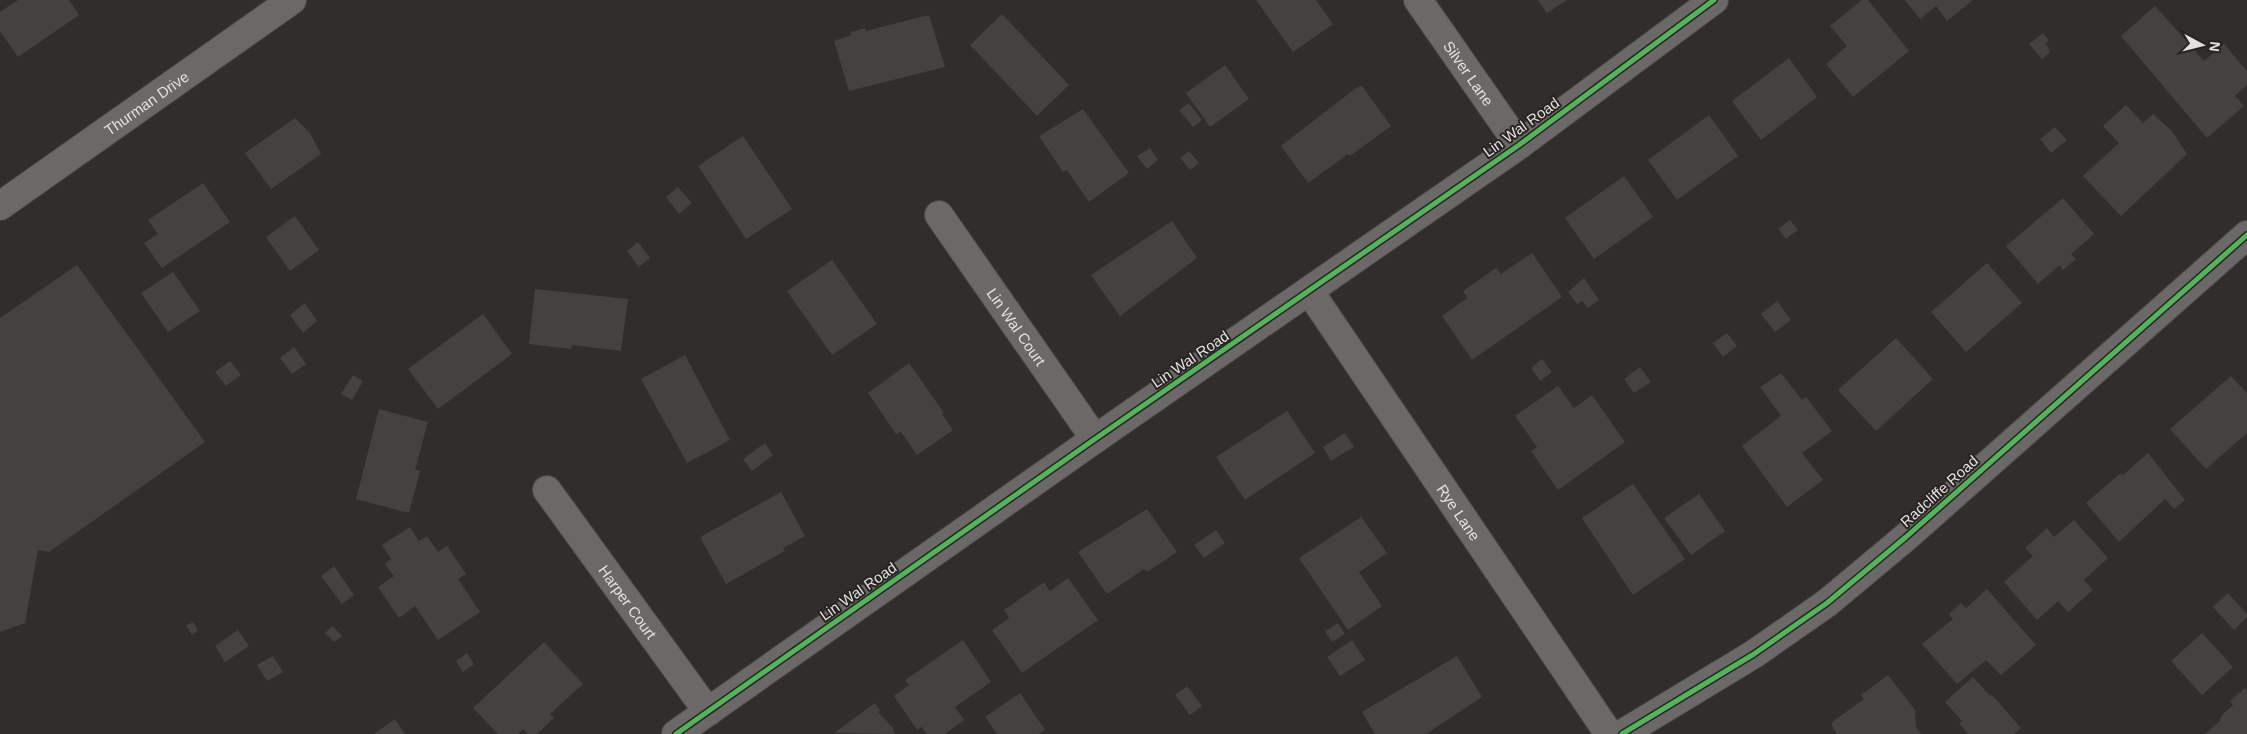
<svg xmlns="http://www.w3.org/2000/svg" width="2247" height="734" viewBox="0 0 2247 734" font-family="Helvetica,sans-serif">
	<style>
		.building { fill: #434241 }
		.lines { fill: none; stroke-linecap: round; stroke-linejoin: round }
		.minor-casing { stroke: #4b4b49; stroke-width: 30 }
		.minor { stroke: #6a6968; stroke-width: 28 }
		.cycleway-casing { stroke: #262521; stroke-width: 8 }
		.cycleway { stroke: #56b35d; stroke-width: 5 }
		.labels { text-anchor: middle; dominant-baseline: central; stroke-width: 4; stroke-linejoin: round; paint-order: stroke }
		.street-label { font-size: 15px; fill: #e2e1df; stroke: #262521 }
	</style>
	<rect width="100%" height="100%" fill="#2f2e2c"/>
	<g class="building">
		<path d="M18 0H69L79 15 18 57 0 31V12Z"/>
		<path d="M1256 0H1316L1333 24 1293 52Z"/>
		<path d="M1538 0H1567L1547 13Z"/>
		<path d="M1862 0H1868L1909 51 1853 97 1826 64 1847 46 1830 26Z"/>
		<path d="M1905 0H1973L1947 21 1936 6 1920 19Z"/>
		<path d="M2155 6 2204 61 2224 44 2247 71V85L2235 96 2244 106 2207 138 2121 36Z"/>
		<path d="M1002 14 1069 85 1037 116 970 45Z"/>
		<path d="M929 15 945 67 849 91 834 41 851 35V32L865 28 866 31Z"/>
		<path d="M2043 33 2049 41 2046 43 2050 52 2042 59 2029 44Z"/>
		<path d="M1789 58 1817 97 1761 140 1732 101Z"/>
		<path d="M1225 65 1249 99 1210 127 1186 93Z"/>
		<path d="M1362 86 1391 126 1350 156 1348 154 1308 183 1281 146 1356 88Z"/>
		<path d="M1189 103 1202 120 1193 127 1179 110Z"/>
		<path d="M2126 105 2143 123 2153 114 2172 131 2187 154 2121 216 2083 176 2119 143 2103 126Z"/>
		<path d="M1083 109 1129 173 1089 202 1067 170 1063 172 1039 136Z"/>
		<path d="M1709 115 1738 156 1677 200 1648 160Z"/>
		<path d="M295 118 310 133 321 154 271 189 245 153Z"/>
		<path d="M2055 127 2067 140 2051 153 2040 139Z"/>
		<path d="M743 136 792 209 746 239 698 166Z"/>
		<path d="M1150 148 1158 160 1147 169 1137 156Z"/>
		<path d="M1189 151 1199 163 1190 170 1180 158Z"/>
		<path d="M1624 176 1653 217 1594 259 1565 218Z"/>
		<path d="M203 183 230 222 162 268 144 243 158 234 148 220Z"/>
		<path d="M678 187 692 203 679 214 666 197Z"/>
		<path d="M2063 198 2094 234 2071 254 2076 259 2063 270 2060 265 2038 284 2006 246Z"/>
		<path d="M295 216 319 250 290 271 266 237Z"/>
		<path d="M1790 220 1798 230 1786 239 1778 229Z"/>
		<path d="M1172 221 1197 258 1120 316 1091 275Z"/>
		<path d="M638 242 650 258 639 267 627 251Z"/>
		<path d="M1532 253 1562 297 1472 360 1442 316 1467 298 1463 291 1496 268 1501 274Z"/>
		<path d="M832 260 877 324 832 355 787 291Z"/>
		<path d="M1987 263 2022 303 1966 352 1931 312Z"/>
		<path d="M77 265 205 442 49 552 38 550 25 623 0 632V318Z"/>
		<path d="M173 272 200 311 168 332 141 293Z"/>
		<path d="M1584 278 1599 300 1588 308 1582 301 1577 304 1568 292Z"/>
		<path d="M535 289 628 299 621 351 572 345 571 349 529 344Z"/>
		<path d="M1777 301 1791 320 1775 332 1761 314Z"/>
		<path d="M305 303 317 321 303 333 290 315Z"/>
		<path d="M483 314 512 354 438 409 408 369Z"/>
		<path d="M1727 333 1737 346 1723 357 1713 343Z"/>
		<path d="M1896 338 1933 379 1876 431 1838 390Z"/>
		<path d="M294 347 306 364 292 374 280 358Z"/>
		<path d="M685 355 730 440 687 463 641 379Z"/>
		<path d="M1542 359 1552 372 1540 381 1531 368Z"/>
		<path d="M230 361 241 375 226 386 215 372Z"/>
		<path d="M909 363 944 413 942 414 953 430 917 455 901 432 896 434 868 393Z"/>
		<path d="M1640 367 1651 382 1634 393 1624 379Z"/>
		<path d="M1781 373 1802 400 1806 397 1832 431 1802 453 1823 480 1787 507 1742 446 1781 416 1760 387Z"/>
		<path d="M353 375 363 381 352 400 341 394Z"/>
		<path d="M2231 376 2247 393V433L2206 469 2170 429Z"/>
		<path d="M1558 386 1574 408 1592 395 1625 442 1558 490 1531 451 1537 447 1515 416Z"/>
		<path d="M379 409 428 422 415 470 420 471 409 513 356 499Z"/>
		<path d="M1287 411 1315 453 1245 500 1216 457Z"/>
		<path d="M1345 433 1354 447 1331 461 1323 447Z"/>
		<path d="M765 443 773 455 752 471 743 459Z"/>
		<path d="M2148 453 2185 500 2174 509 2165 499 2119 542 2086 503 2121 473 2123 475Z"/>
		<path d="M1633 484 1685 559 1633 595 1582 518Z"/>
		<path d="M781 492 805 536 783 548 785 551 726 584 701 539 702 536Z"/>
		<path d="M1699 494 1725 531 1691 555 1664 518Z"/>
		<path d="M1147 509 1177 552 1147 572 1144 569 1107 594 1078 552Z"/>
		<path d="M1361 517 1387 553 1359 572 1382 606 1348 630 1299 558Z"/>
		<path d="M2074 520 2108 558 2084 580 2093 590 2068 612 2058 601 2037 620 2004 582 2033 556 2025 548 2047 528 2054 537Z"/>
		<path d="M410 527 419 541 427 536 438 552 447 546 466 574 458 579 480 612 438 640 415 606 399 618 378 587 394 576 385 564 391 559 382 545Z"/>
		<path d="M1216 530 1225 543 1204 558 1194 545Z"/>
		<path d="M334 566 354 595 342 604 321 576Z"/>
		<path d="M1068 578 1098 620 1022 673 992 630 1009 618 1004 610 1044 582 1050 591Z"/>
		<path d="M1987 589 2036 645 2001 675 1986 660 1957 684 1922 644 1953 619 1949 614 1961 603 1966 608Z"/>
		<path d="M2228 593 2247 614V617L2234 630 2213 607Z"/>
		<path d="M193 622 198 630 192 635 186 626Z"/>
		<path d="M1338 623 1345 634 1332 642 1325 631Z"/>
		<path d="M333 626 342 636 334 642 325 633Z"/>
		<path d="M238 630 249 646 225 662 215 646Z"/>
		<path d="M2202 633 2233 667 2202 695 2171 661Z"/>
		<path d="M963 640 991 682 955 707 964 720 945 734H927L922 727 917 730 894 696 909 685 905 680Z"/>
		<path d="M1352 640 1365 660 1340 676 1327 657Z"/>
		<path d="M544 642 583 684 550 714 554 718 537 734H528L523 729 518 734H498L473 708Z"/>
		<path d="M467 653 474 664 463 672 456 661Z"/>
		<path d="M273 656 283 672 267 681 257 665Z"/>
		<path d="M1457 656 1482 697 1426 734H1375L1362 712Z"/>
		<path d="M1888 675 1915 710 1916 727 1921 734H1837L1832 726V722L1864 699 1861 695Z"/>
		<path d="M1973 677 1990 696 1992 695 2021 728 2014 734H1968L1959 723 1962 721 1945 702Z"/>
		<path d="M1187 686 1202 706 1190 715 1175 695Z"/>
		<path d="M2245 688 2247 691V734H2205L2220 721 2222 715 2233 705 2230 701Z"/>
		<path d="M1020 693 1045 730 1039 734H997L985 717Z"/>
		<path d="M875 703 880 710 878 712 893 728 895 734 834 733Z"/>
		<path d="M395 719 405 734H374Z"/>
	</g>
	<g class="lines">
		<g class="minor-casing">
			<g id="minor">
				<path id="s1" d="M1418 0 1519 145"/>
				<path id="s2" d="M0 206 292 0"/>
				<path id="s3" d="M939 215 1095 439"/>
				<path id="s4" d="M1310 292 1609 734"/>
				<path id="s5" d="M547 490 708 712"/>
				<path d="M676 734 1095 439 1519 145 1714 0"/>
				<path d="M1622 734 1754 654 1827 603 1906 537 2247 235"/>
			</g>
		</g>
		<use href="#minor" class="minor"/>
		<g class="cycleway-casing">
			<g id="cycleway">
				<path d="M676 734 1095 439 1519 145 1714 0"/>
				<path d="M1622 734 1754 654 1827 603 1906 537 2247 235"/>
			</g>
		</g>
		<use href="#cycleway" class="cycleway"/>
	</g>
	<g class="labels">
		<g class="street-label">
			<text stroke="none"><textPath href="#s1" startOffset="89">Silver Lane</textPath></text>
			<text stroke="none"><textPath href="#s2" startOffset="179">Thurman Drive</textPath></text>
			<text transform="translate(1521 127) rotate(-36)">Lin Wal Road</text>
			<text stroke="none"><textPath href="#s3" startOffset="136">Lin Wal Court</textPath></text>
			<text transform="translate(1190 359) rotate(-34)">Lin Wal Road</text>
			<text transform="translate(1939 491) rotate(-42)">Radcliffe Road</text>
			<text stroke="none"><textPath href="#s4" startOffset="266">Rye Lane</textPath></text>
			<text transform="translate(858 591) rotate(-35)">Lin Wal Road</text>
			<text stroke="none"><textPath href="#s5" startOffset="138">Harper Court</textPath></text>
		</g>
	</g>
	<g transform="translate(2202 45) rotate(97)" stroke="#262521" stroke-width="4" paint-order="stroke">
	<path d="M0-4L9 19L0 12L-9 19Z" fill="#e2e1df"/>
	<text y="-8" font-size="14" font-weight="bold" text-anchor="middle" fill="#e2e1df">N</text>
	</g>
</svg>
